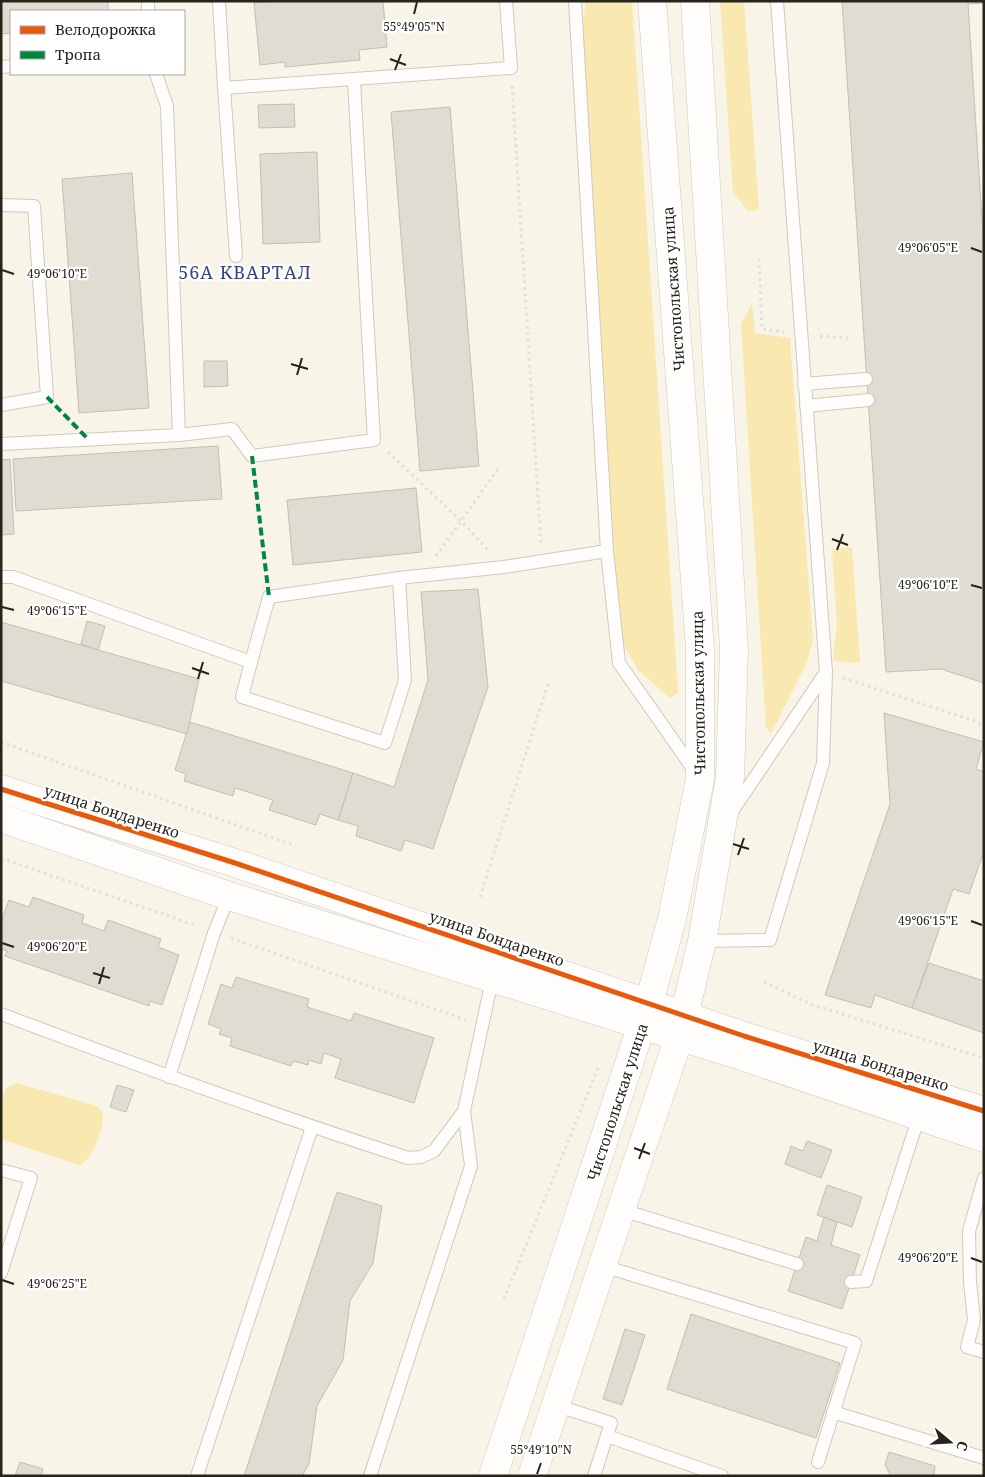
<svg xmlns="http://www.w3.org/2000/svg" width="985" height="1477" viewBox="0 0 985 1477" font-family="'Noto Serif',serif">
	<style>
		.green { fill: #f9e8af }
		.building { fill: #e0dcd2; stroke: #c2bfb4 }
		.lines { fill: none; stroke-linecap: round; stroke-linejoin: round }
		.service-casing { stroke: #cdcabf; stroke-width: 14 }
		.tertiary-casing { stroke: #cdcabf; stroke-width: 29 }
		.secondary-casing { stroke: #cdcabf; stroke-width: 29 }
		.path { stroke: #e0dfda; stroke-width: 3; stroke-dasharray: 2.5 4; stroke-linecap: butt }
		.service { stroke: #fefdfb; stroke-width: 12 }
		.tertiary { stroke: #fefdfb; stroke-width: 28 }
		.secondary { stroke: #fefdfb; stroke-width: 28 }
		.quiet { stroke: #00873e; stroke-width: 4; stroke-dasharray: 8 4; stroke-linecap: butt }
		.cycleway-casing { stroke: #fff; stroke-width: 8 }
		.cycleway { stroke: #e8590c; stroke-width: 5 }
		.ticks { fill: none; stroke: #27241b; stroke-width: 2 }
		.labels { text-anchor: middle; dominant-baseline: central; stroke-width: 4.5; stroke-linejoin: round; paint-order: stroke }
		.street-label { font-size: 15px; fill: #27241b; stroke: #fff }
		.quarter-label { font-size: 18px; letter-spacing: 1px; fill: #3a447f; stroke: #fff }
		.ticks-label { font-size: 12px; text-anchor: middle; fill: #27241b; stroke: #fff; stroke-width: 4.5; stroke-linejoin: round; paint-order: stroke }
	</style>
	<rect width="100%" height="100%" fill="#f8f4e7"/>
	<g class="green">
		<path d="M586 1H632L678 693 670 698 638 670 622 642 617 606 583 23Z"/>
		<path d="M720 1H744L759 210 748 211 733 192Z"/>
		<path d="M752 303 755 333 790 338 813 639 808 660 771 734 766 728 741 324Z"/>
		<path d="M852 547 860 663 833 661 837 624 832 550Z"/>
		<path d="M16 1083 94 1105C99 1108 103 1111 103 1117 103 1130 91 1162 79 1165L1 1139V1102L6 1089Z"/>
	</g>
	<g class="building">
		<path d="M1 1H108V11H11V33L1 34Z"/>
		<path d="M275 1H383L387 47 359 50 360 60 285 67V62L260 65 254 3Z"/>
		<path d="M842 1H984V3L968 4 984 250V683L941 669 886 672Z"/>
		<path d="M294 104 295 127 259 128 258 105Z"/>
		<path d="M450 107 479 466 420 471 391 112Z"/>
		<path d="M317 152 320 242 263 244 260 154Z"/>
		<path d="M132 173 149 408 79 413 62 179Z"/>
		<path d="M204 361H227L228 386 204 387Z"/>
		<path d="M218 446 222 499 16 511 13 459Z"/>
		<path d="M10 459 14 534 1 535V460Z"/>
		<path d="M416 488 422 552 293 565 287 500Z"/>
		<path d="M478 589 488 687 433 849 405 840 401 851 356 836 358 826 338 820 353 773 394 787 428 680 421 592Z"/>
		<path d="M87 621 105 626 98 650 81 644Z"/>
		<path d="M1 622 199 679 187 734 1 681Z"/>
		<path d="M884 713 984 742 976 769 984 772V851L969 894 953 889 912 1008 875 995 871 1008 825 995 890 804Z"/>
		<path d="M190 722 353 773 338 820 320 814 316 825 269 810 273 800 235 788 233 796 184 781 186 774 175 770Z"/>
		<path d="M33 897 84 915 82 923 104 931 108 920 161 939 158 947 179 955 162 1005 150 1001 149 1006 5 956 7 951 1 949V922L9 900 29 907Z"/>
		<path d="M929 963 984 981V1033L912 1008Z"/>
		<path d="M236 977 309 999 307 1007 351 1021 354 1013 434 1038 414 1103 335 1078 341 1059 324 1053 321 1064 309 1060 308 1065 293 1061 291 1066 230 1046 232 1038 219 1034 221 1029 208 1024 221 984 232 988Z"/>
		<path d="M117 1085 134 1090 126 1112 110 1107Z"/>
		<path d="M807 1141 832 1150 821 1178 785 1164 791 1146 803 1151Z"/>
		<path d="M827 1185 862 1197 852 1227 817 1215Z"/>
		<path d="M337 1192 382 1206 373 1263 350 1301 343 1360 317 1406 309 1464 302 1476H244Z"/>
		<path d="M824 1217 837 1222 831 1245 860 1255 842 1309 788 1291 806 1237 817 1241Z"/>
		<path d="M691 1314 840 1363 816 1438 667 1389Z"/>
		<path d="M625 1329 645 1335 622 1405 603 1399Z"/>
		<path d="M889 1452 935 1466 934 1476H888L890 1474 885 1465Z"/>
		<path d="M20 1462 43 1469 41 1476H15Z"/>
	</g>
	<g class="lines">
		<g class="service-casing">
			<g id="service">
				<path d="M148 1V11"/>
				<path d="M219 1 224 88 511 68 506 1"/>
				<path d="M575 1 607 551 619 663 696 773"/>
				<path d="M1 67 11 66"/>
				<path d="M156 74 167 106 179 435"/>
				<path d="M224 88 236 256"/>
				<path d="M1 205 34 206 47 397 1 405"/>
				<path d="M804 384 866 379"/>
				<path d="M806 406 868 400"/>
				<path d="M1 444 179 435 232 429 252 456 374 440 354 81"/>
				<path d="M1 577H13L251 662 269 597 399 578 504 567 607 551"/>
				<path d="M251 662 242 697 385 743 405 680 399 578"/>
				<path d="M731 813 826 672"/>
				<path d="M702 941 770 940 823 763 826 672 777 1"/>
				<path d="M1 1014C136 1065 271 1114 408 1158L421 1157 434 1151 464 1111 492 980"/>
				<path d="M169 1077 214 933 229 896"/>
				<path d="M1 1170 31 1178 1 1273"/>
				<path d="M984 1178 969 1231 970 1282 974 1320 967 1347 984 1352"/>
				<path d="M622 1210 797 1264"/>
				<path d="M603 1266 855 1343 818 1462"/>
				<path d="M851 1282 866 1281 919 1116"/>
				<path d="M555 1405 611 1423 594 1476"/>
				<path d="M833 1412 984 1458"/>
				<path d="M607 1436 722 1476"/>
				<path d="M197 1476 312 1127"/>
				<path d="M370 1476 471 1166 464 1111"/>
			</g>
		</g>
		<g class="tertiary-casing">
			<g id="tertiary">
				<path d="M1 789 232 862 744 1036 984 1111"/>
				<path d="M1 818 229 896 738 1055 984 1138"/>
			</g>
		</g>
		<g class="secondary-casing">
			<g id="secondary">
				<path d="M493 1476 649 1003 672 919 700 779V648L652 1"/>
				<path d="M532 1476 679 1037 702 941 730 777 734 649 695 1"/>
			</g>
		</g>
		<g class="path">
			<path d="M512 86 541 544"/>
			<path d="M759 259 762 329 784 332"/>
			<path d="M820 336 850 338"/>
			<path d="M388 452 461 521 489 551"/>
			<path d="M436 556 498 469"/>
			<path d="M843 678 975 721 984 726"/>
			<path d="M1 742 296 846"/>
			<path d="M1 858 197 926"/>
			<path d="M480 897 548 684"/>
			<path d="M231 938 466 1020"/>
			<path d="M764 982 813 1005 984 1058"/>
			<path d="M504 1299 598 1068"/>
		</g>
		<use href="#service" class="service"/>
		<use href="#tertiary" class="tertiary"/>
		<use href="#secondary" class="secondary"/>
		<g class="quiet">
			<path d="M47 397 88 439"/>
			<path d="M252 456 269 597"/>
		</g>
		<g class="cycleway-casing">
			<path id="cycleway" d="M1 789 232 862 744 1036 984 1111"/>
		</g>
		<use href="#cycleway" class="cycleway"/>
	</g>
	<path class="ticks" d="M414 14 417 2M390 59 406 65M395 70 401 54M971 248 982 252M2 270 14 274M291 364 308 369M297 375 302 358M832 539 848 545M837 550 843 534M971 585 982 588M2 607 14 610M192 668 209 674M198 679 203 662M733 844 749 849M738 855 744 838M971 921 982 925M2 943 14 947M93 973 110 978M99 984 104 967M634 1148 650 1154M639 1159 645 1143M971 1258 982 1262M2 1280 14 1284M537 1474 541 1463"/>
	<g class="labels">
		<g class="street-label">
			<text transform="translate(673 289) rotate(-94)">Чистопольская улица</text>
			<text transform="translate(698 693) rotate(-91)">Чистопольская улица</text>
			<text transform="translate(112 811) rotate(18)">улица Бондаренко</text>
			<text transform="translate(497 938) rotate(19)">улица Бондаренко</text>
			<text transform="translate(881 1065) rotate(17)">улица Бондаренко</text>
			<text transform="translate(617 1102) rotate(-72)">Чистопольская улица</text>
		</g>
		<g class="quarter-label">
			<text x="245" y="272">56А КВАРТАЛ</text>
		</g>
	</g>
	<g class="ticks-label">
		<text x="414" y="31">55°49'05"N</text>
		<text x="928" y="252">49°06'05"E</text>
		<text x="57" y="278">49°06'10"E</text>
		<text x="928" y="589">49°06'10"E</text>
		<text x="57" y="615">49°06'15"E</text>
		<text x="928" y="925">49°06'15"E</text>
		<text x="57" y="951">49°06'20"E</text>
		<text x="928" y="1262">49°06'20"E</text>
		<text x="57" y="1288">49°06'25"E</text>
		<text x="541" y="1454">55°49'10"N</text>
	</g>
	<rect width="985" height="1477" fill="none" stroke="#27241b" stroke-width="5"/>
	<rect x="10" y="10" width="175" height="65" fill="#ffffff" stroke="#a9a7a4"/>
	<rect x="20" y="26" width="25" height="8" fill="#e8590c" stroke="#a9a7a4"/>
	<text x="55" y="35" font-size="15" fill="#27241b">Велодорожка</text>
	<rect x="20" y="51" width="25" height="8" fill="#00873e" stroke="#a9a7a4"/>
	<text x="55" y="60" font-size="15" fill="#27241b">Тропа</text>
	<g transform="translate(950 1442) rotate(108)" stroke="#ffffff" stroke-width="4" paint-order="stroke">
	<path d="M0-4L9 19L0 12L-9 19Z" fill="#27241b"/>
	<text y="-8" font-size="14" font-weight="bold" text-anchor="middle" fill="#27241b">С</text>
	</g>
</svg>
